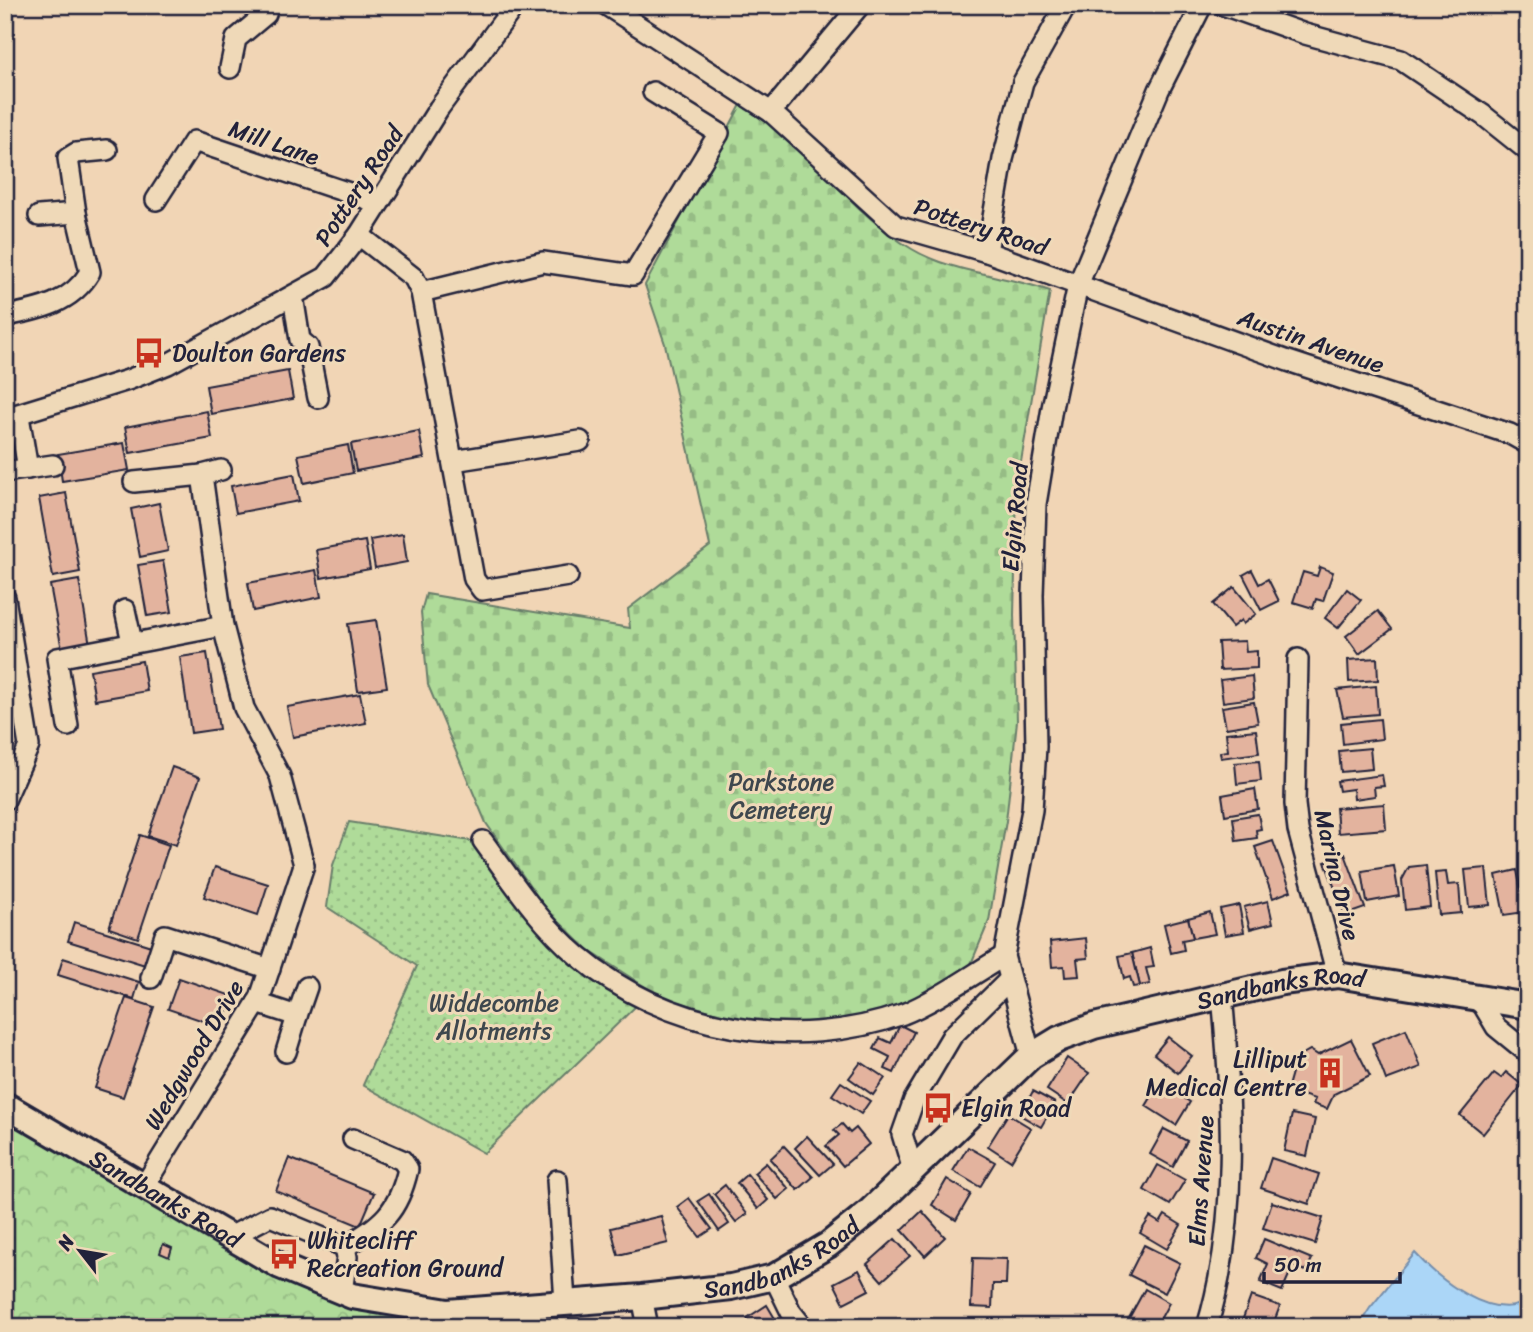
<svg xmlns="http://www.w3.org/2000/svg" width="1533" height="1332" viewBox="0 0 1533 1332" font-family="Sriracha,sans-serif">
	<style>
		.grass { fill: url(#grass-dots); stroke: #687e6a; stroke-width: 2 }
		.forest { fill: url(#forest-crowns); stroke: #687e6a; stroke-width: 2 }
		.cemetery { fill: url(#cemetery-stones); stroke: #687e6a; stroke-width: 2 }
		.water { fill: #abd6f7; stroke: #748eac; stroke-width: 2 }
		.building { fill: #e3b39e; stroke: #22223b; stroke-width: 2 }
		.lines { fill: none; stroke-linecap: round; stroke-linejoin: round }
		.minor-casing { stroke: #22223b; stroke-width: 24 }
		.major-casing { stroke: #22223b; stroke-width: 30 }
		.minor { stroke: #efd9b8; stroke-width: 19 }
		.major { stroke: #efd9b8; stroke-width: 24 }
		.labels { text-anchor: middle; dominant-baseline: central; stroke-width: 6; stroke-linejoin: round; paint-order: stroke }
		.street-label { font-size: 24px; fill: #22223b; stroke: #efd9b8 }
		.poi-label { font-size: 24px; fill: #22223b; stroke: #efd9b8; text-anchor: start }
		.park-label { font-size: 24px; fill: #3e474e; stroke: #efd9b8 }
	</style>
	<defs>
		<pattern id="grass-dots" width="8" height="8" patternUnits="userSpaceOnUse" patternTransform="scale(1.75)"><rect width="8" height="8" fill="#afdb99"/><path d="M2 2h.1M6 6h.1" fill="none" stroke="#96bc85" stroke-width="1.8" stroke-linecap="round"/></pattern>
		<pattern id="forest-crowns" width="20" height="18" patternUnits="userSpaceOnUse" patternTransform="scale(1.75)"><rect width="20" height="18" fill="#afdb99"/><path d="M2 6a3 3 0 1 1 6 0M12 15a3 3 0 1 1 6 0" fill="none" stroke="#96bc85"/></pattern>
		<pattern id="cemetery-stones" width="16" height="16" patternUnits="userSpaceOnUse" patternTransform="scale(1.75)"><rect width="16" height="16" fill="#afdb99"/><path d="M2 7V4a2 2 0 0 1 4 0v3zM10 15v-3a2 2 0 0 1 4 0v3z" fill="#96bc85"/></pattern>
	</defs>
	<rect width="100%" height="100%" fill="#f1d5b5"/>
	<filter id="ink" filterUnits="userSpaceOnUse"><feTurbulence type="fractalNoise" baseFrequency=".0143" numOctaves="2"/><feDisplacementMap in="SourceGraphic" scale="14" xChannelSelector="R" yChannelSelector="G"/><feConvolveMatrix kernelMatrix="1 2 1 2 8 2 1 2 1" color-interpolation-filters="sRGB"/></filter>
	<g filter="url(#ink)">
		<path class="grass" d="M349 822 477 842C523 920 558 958 636 1006L484 1153 363 1085 417 966 327 907 333 865Z"/>
		<path class="forest" d="M5 1105 280 1266 418 1307 429 1327H5Z"/>
		<path class="cemetery" d="M743 101C805 142 848 211 912 249 952 273 1006 275 1050 291L1017 485 1014 615 1017 721 1006 821 989 921 968 971 903 1006 849 1021 799 1025 734 1018 661 997 588 950 547 910 486 823 428 685 421 612 426 594 630 628 628 609 710 546 665 344 645 285Z"/>
		<path class="water" d="M1415 1253C1437 1278 1493 1324 1528 1300V1327H1358L1370 1308Z"/>
		<g class="building">
			<path d="M288 371 293 399 211 414 206 386Z"/>
			<path d="M207 411 212 438 130 453 125 427Z"/>
			<path d="M419 431 424 458 356 471 351 444Z"/>
			<path d="M124 443 129 470 62 481 58 454Z"/>
			<path d="M348 445 353 473 304 483 298 455Z"/>
			<path d="M294 474 299 501 236 513 231 486Z"/>
			<path d="M66 493 80 572 53 577 39 498Z"/>
			<path d="M159 503 168 551 140 557 131 509Z"/>
			<path d="M403 534 407 562 375 568 370 540Z"/>
			<path d="M365 541 370 569 321 578 316 550Z"/>
			<path d="M163 561 172 612 147 616 138 565Z"/>
			<path d="M1320 567 1333 572 1323 601 1316 599 1313 608 1293 602 1303 572 1317 576Z"/>
			<path d="M316 570 321 597 253 611 248 583Z"/>
			<path d="M1252 570 1259 584 1268 579 1279 601 1261 610 1243 575Z"/>
			<path d="M79 580 90 645 62 650 50 585Z"/>
			<path d="M1234 587 1256 614 1243 624 1241 620 1232 627 1213 604Z"/>
			<path d="M1347 589 1361 600 1338 628 1325 618Z"/>
			<path d="M1378 611 1392 629 1359 654 1346 636Z"/>
			<path d="M376 620 387 687 358 691 348 624Z"/>
			<path d="M1245 641 1246 652 1257 651V668L1220 670 1218 642Z"/>
			<path d="M207 653 219 729 191 733 180 657Z"/>
			<path d="M1377 658 1378 680 1349 682 1348 660Z"/>
			<path d="M142 661 147 691 95 700 90 670Z"/>
			<path d="M1252 676 1254 698 1223 702 1220 680Z"/>
			<path d="M1376 686 1378 714 1343 717 1337 690Z"/>
			<path d="M360 694 366 723 293 737 287 707Z"/>
			<path d="M1254 702 1258 723 1226 728 1222 707Z"/>
			<path d="M1380 719 1382 739 1343 744 1341 723Z"/>
			<path d="M1256 730 1259 753 1221 758 1220 752 1228 751 1226 733Z"/>
			<path d="M1370 748 1372 769 1341 772 1339 751Z"/>
			<path d="M1259 761 1261 781 1237 784 1235 763Z"/>
			<path d="M172 767 200 777 176 845 148 836Z"/>
			<path d="M1382 775 1384 786 1374 787 1375 796 1354 799 1353 789 1339 791 1337 781Z"/>
			<path d="M1255 789 1258 809 1225 815 1222 795Z"/>
			<path d="M1384 804 1386 829 1338 833 1336 808Z"/>
			<path d="M1258 814 1261 829 1256 830 1257 838 1236 841 1233 818Z"/>
			<path d="M140 835 169 845 138 938 109 928Z"/>
			<path d="M1273 841 1291 891 1273 898 1255 847Z"/>
			<path d="M1345 854 1365 908 1345 915 1325 862Z"/>
			<path d="M1426 865 1430 907 1405 910 1402 880 1409 867Z"/>
			<path d="M1394 866 1399 896 1367 902 1362 871Z"/>
			<path d="M215 867 268 884 258 915 204 897Z"/>
			<path d="M1486 868 1490 905 1469 907 1465 870Z"/>
			<path d="M1517 870 1525 912 1504 915 1496 875Z"/>
			<path d="M1446 872 1448 885 1459 884 1461 913 1439 915 1435 873Z"/>
			<path d="M1268 901 1273 923 1250 929 1244 907Z"/>
			<path d="M1239 905 1244 932 1225 935 1220 909Z"/>
			<path d="M1210 912 1215 934 1193 938 1188 918Z"/>
			<path d="M1188 918 1193 938 1182 940 1184 950 1171 953 1164 924Z"/>
			<path d="M74 922 151 946 145 965 68 941Z"/>
			<path d="M1086 938 1088 958 1077 959 1079 976 1065 977 1064 966 1052 967 1050 942Z"/>
			<path d="M1150 948 1154 967 1146 968 1150 984 1140 986 1132 953Z"/>
			<path d="M1132 953 1140 986 1133 987 1130 977 1124 979 1119 956Z"/>
			<path d="M63 958 139 982 134 999 58 975Z"/>
			<path d="M179 978 232 996 221 1027 168 1009Z"/>
			<path d="M126 998 154 1007 123 1097 95 1088Z"/>
			<path d="M900 1025 914 1032 894 1073 885 1069 890 1057 874 1049 880 1038 891 1043Z"/>
			<path d="M1406 1029 1421 1067 1386 1080 1372 1043Z"/>
			<path d="M1168 1037 1192 1056 1178 1073 1154 1054Z"/>
			<path d="M1351 1039 1370 1076 1334 1094 1327 1109 1313 1104 1315 1099 1287 1090 1293 1069 1300 1071 1301 1055 1310 1050 1318 1055Z"/>
			<path d="M1067 1058 1089 1073 1068 1104 1047 1090Z"/>
			<path d="M861 1062 885 1078 873 1095 849 1078Z"/>
			<path d="M1506 1072 1522 1085 1483 1134 1460 1115 1494 1073 1501 1078Z"/>
			<path d="M841 1082 870 1101 861 1114 832 1095Z"/>
			<path d="M1160 1083 1190 1102 1176 1125 1146 1106Z"/>
			<path d="M1033 1091 1055 1103 1041 1127 1020 1115Z"/>
			<path d="M1008 1114 1031 1128 1011 1161 988 1146Z"/>
			<path d="M1292 1114 1315 1119 1307 1156 1284 1151Z"/>
			<path d="M842 1124 850 1133 856 1128 869 1144 843 1166 826 1146 839 1135 834 1130Z"/>
			<path d="M1164 1129 1187 1141 1173 1167 1150 1154Z"/>
			<path d="M807 1136 833 1164 820 1175 795 1148Z"/>
			<path d="M784 1146 813 1177 798 1190 770 1159Z"/>
			<path d="M968 1147 995 1162 980 1187 953 1171Z"/>
			<path d="M289 1158 374 1193 360 1226 276 1191Z"/>
			<path d="M1271 1158 1319 1174 1309 1204 1261 1188Z"/>
			<path d="M766 1163 789 1189 777 1199 754 1173Z"/>
			<path d="M1158 1165 1185 1180 1170 1205 1144 1190Z"/>
			<path d="M747 1174 768 1200 758 1209 737 1183Z"/>
			<path d="M947 1179 971 1194 956 1220 932 1205Z"/>
			<path d="M725 1185 747 1214 736 1222 714 1194Z"/>
			<path d="M709 1194 729 1224 719 1231 698 1201Z"/>
			<path d="M689 1198 712 1229 700 1237 677 1207Z"/>
			<path d="M1272 1202 1323 1218 1315 1244 1263 1228Z"/>
			<path d="M922 1211 945 1237 925 1256 902 1230Z"/>
			<path d="M1165 1215 1181 1225 1167 1249 1140 1233 1150 1217 1160 1223Z"/>
			<path d="M661 1216 668 1243 618 1255 611 1228Z"/>
			<path d="M895 1239 910 1256 882 1281 867 1264Z"/>
			<path d="M1264 1239 1312 1259 1306 1271 1293 1266 1282 1291 1260 1282 1268 1264 1256 1258Z"/>
			<path d="M163 1244 172 1248 169 1257 160 1253Z"/>
			<path d="M1144 1245 1180 1263 1165 1293 1129 1275Z"/>
			<path d="M973 1258 1007 1259 1006 1284H993L992 1308 971 1307Z"/>
			<path d="M859 1270 869 1290 844 1303 834 1283Z"/>
			<path d="M1145 1289 1169 1303 1156 1327H1140L1128 1320Z"/>
			<path d="M1251 1296 1280 1306 1272 1327H1240Z"/>
			<path d="M767 1305 780 1327H752L747 1318Z"/>
			<path d="M975 1320 1003 1327H973Z"/>
		</g>
		<g class="lines">
			<g class="minor-casing">
				<g id="minor">
					<path d="M606 5 771 112 896 226 987 252 1288 361 1510 434 1528 444"/>
					<path d="M1223 5 1305 34 1401 60 1483 115 1528 151"/>
					<path d="M230 68 236 39 266 14 268 5"/>
					<path d="M771 112 860 5"/>
					<path d="M156 200 194 141 379 203"/>
					<path d="M39 216 76 213"/>
					<path d="M359 235 414 278 421 292 474 579 482 590 568 576"/>
					<path d="M987 252 1003 159 1023 82 1066 5"/>
					<path d="M421 292 543 262 633 275 719 133 653 92"/>
					<path d="M293 296 300 340 308 347 318 398"/>
					<path d="M5 316C39 310 72 303 90 272L76 213 68 158 76 153 107 150"/>
					<path d="M19 416 28 469"/>
					<path d="M5 418 128 380 168 364 326 277 359 235 439 108 515 5"/>
					<path d="M453 461 580 441"/>
					<path d="M5 472 53 465"/>
					<path d="M134 482 202 475"/>
					<path d="M5 598 29 746 5 800"/>
					<path d="M125 610 132 642"/>
					<path d="M1298 659 1295 804 1298 830 1337 975"/>
					<path d="M68 726 57 658 223 626"/>
					<path d="M483 841C512 881 540 924 578 956 665 1030 795 1053 903 1014 936 1001 973 974 1004 956"/>
					<path d="M151 978 165 935 270 969"/>
					<path d="M1472 996 1483 1005 1496 1027 1528 1053"/>
					<path d="M257 1003 297 1016 286 1052"/>
					<path d="M297 1016 307 987"/>
					<path d="M1031 1056 1004 956 1032 810 1036 747 1033 595 1036 504 1052 408 1078 285 1159 90 1202 5"/>
					<path d="M913 1170 902 1134 914 1100 952 1036 1009 980"/>
					<path d="M557 1180 565 1302"/>
					<path d="M143 1188 260 998 304 865 280 776 244 708 238 684 223 626 202 475 221 470"/>
					<path d="M230 1237 270 1216 345 1247 347 1257 342 1292"/>
					<path d="M345 1247C382 1224 398 1213 408 1169L402 1160 353 1139"/>
					<path d="M774 1277 791 1312 803 1327"/>
					<path d="M642 1297 648 1327"/>
					<path d="M1207 1327C1239 1221 1232 1103 1222 995"/>
				</g>
			</g>
			<g class="major-casing">
				<g id="major">
					<path id="s1" d="M5 1105 280 1266 352 1296 448 1312 642 1297 731 1287 774 1277 828 1245 869 1212 1031 1056 1059 1039 1094 1026 1282 982 1337 975 1528 1006"/>
				</g>
			</g>
			<use href="#minor" class="minor"/>
			<use href="#major" class="major"/>
		</g>
	</g>
	<defs>
		<g id="bus-bare" transform="scale(2.415)"><path d="M-5-6H5V4H4V6H2V4H-2V6H-4V4H-5ZM-3.5-4V0h7V-4ZM-3.5 1.2v1.5H-2V1.2ZM2 1.2v1.5H3.5V1.2Z" fill="#c8321e" stroke="#efd9b8" stroke-width="2.5" paint-order="stroke"/></g>
		<g id="building-bare" transform="scale(2.415)"><path d="M-4-6H4V6H1V3H-1V6H-4ZM-2.5-4.3h1.7v1.8h-1.7ZM.8-4.3h1.7v1.8H.8ZM-2.5-1h1.7V.8h-1.7ZM.8-1h1.7V.8H.8Z" fill="#c8321e" stroke="#efd9b8" stroke-width="2.5" paint-order="stroke"/></g>
	</defs>
	<g fill-rule="evenodd">
		<use href="#bus-bare" x="149" y="353"/>
		<use href="#building-bare" x="1330" y="1073"/>
		<use href="#bus-bare" x="938" y="1108"/>
		<use href="#bus-bare" x="284" y="1254"/>
	</g>
	<g class="labels">
		<g class="street-label">
			<text transform="translate(274 143) rotate(19)">Mill Lane</text>
			<text transform="translate(359 186) rotate(-56)">Pottery Road</text>
			<text transform="translate(981 227) rotate(18)">Pottery Road</text>
			<text transform="translate(1311 341) rotate(19)">Austin Avenue</text>
			<text transform="translate(1015 517) rotate(-85)">Elgin Road</text>
			<text transform="translate(1337 875) rotate(77)">Marina Drive</text>
			<text stroke="none"><textPath href="#s1" startOffset="1424">Sandbanks Road</textPath></text>
			<text transform="translate(194 1055) rotate(-59)">Wedgwood Drive</text>
			<text transform="translate(1201 1181) rotate(-86)">Elms Avenue</text>
			<text stroke="none"><textPath href="#s1" startOffset="186">Sandbanks Road</textPath></text>
			<text stroke="none"><textPath href="#s1" startOffset="836">Sandbanks Road</textPath></text>
		</g>
		<g class="poi-label">
			<text x="172" y="353">Doulton Gardens</text>
			<text x="1307" y="1059" text-anchor="end">Lilliput<tspan x="1307" dy="28">Medical Centre</tspan></text>
			<text x="961" y="1108">Elgin Road</text>
			<text x="307" y="1240">Whitecliff<tspan x="307" dy="28">Recreation Ground</tspan></text>
		</g>
		<g class="park-label">
			<text x="781" y="782">Parkstone<tspan x="781" dy="28">Cemetery</tspan></text>
			<text x="494" y="1003">Widdecombe<tspan x="494" dy="28">Allotments</tspan></text>
		</g>
	</g>
	<rect width="1533" height="1332" fill="none" stroke="#efd9b8" stroke-width="28"/>
	<rect x="14" y="14" width="1505" height="1304" fill="none" stroke="#22223b" stroke-width="2.5" filter="url(#ink)"/>
	<g transform="translate(80 1251) rotate(301)" stroke="#efd9b8" stroke-width="5" paint-order="stroke">
	<path d="M0-5L12 26L0 18L-12 26Z" fill="#22223b"/>
	<text y="-10" font-size="19" font-weight="bold" text-anchor="middle" fill="#22223b">N</text>
	</g>
	<path d="M1264 1272v10h136v-10" fill="none" stroke="#22223b" stroke-width="3.5"/>
	<text x="1274" y="1272" font-size="21" fill="#22223b" stroke="#efd9b8" stroke-width="5" paint-order="stroke">50 m</text>
</svg>
